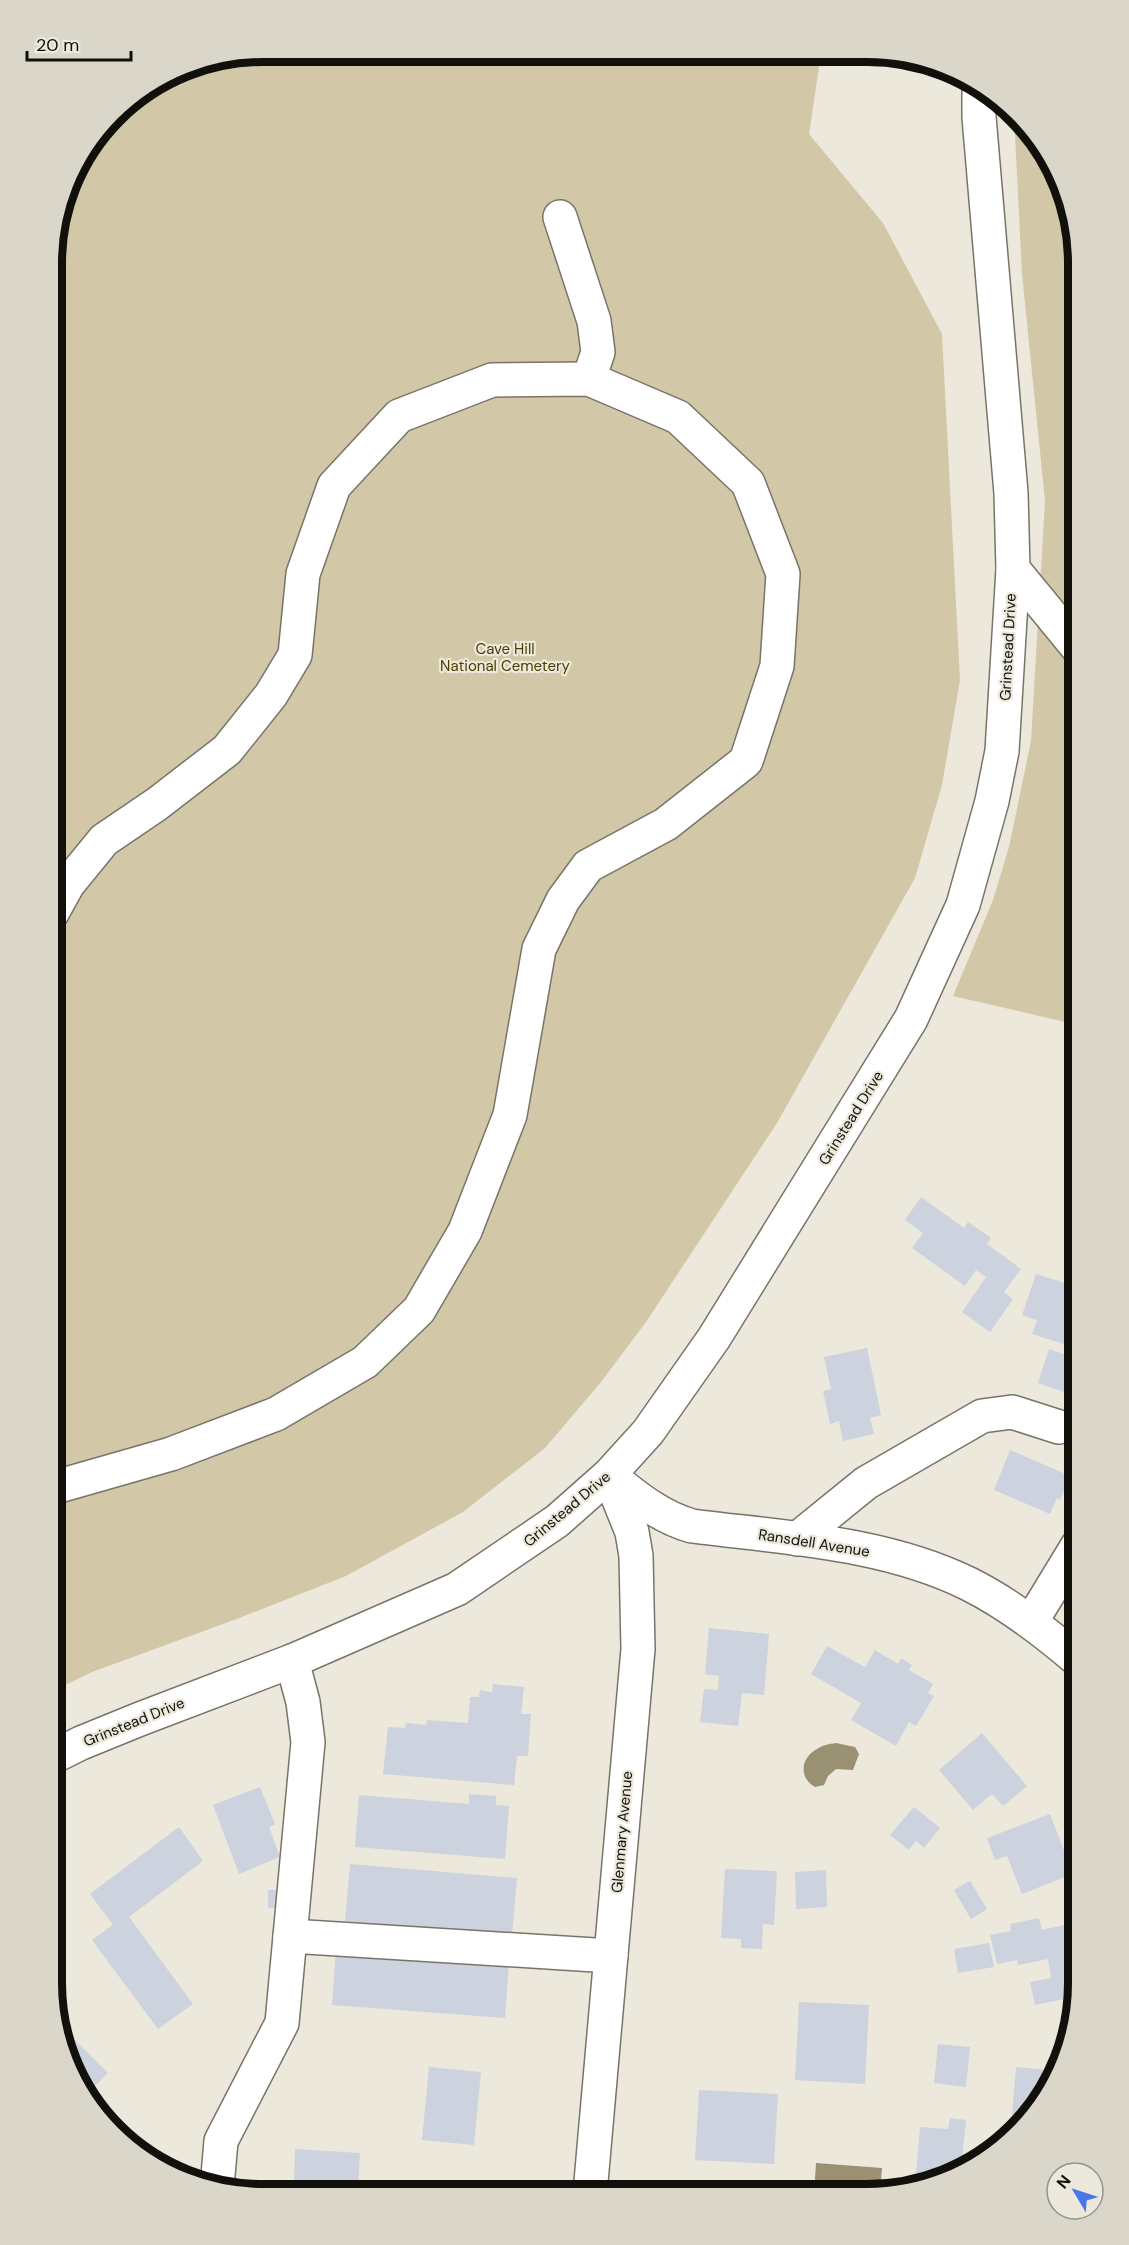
<svg xmlns="http://www.w3.org/2000/svg" width="1129" height="2245" viewBox="0 0 1129 2245" font-family="'DM Sans',sans-serif">
	<style>
		.green { fill: #d2c8a8 }
		.water { fill: #9a9072 }
		.building { fill: #ccd2de }
		.lines { fill: none; stroke-linecap: round; stroke-linejoin: round }
		.minor-casing { stroke: #787469; stroke-width: 36 }
		.major-casing { stroke: #787469; stroke-width: 36 }
		.minor { stroke: #fff; stroke-width: 33 }
		.major { stroke: #fff; stroke-width: 33 }
		.labels { text-anchor: middle; dominant-baseline: central; stroke-width: 4.5; stroke-linejoin: round; paint-order: stroke }
		.street-label { font-size: 15px; fill: #11100b; stroke: #ece8db }
		.park-label { font-size: 15px; fill: #4d3d01; stroke: #ece8db }
		.rim { fill: none; stroke: #11100b; stroke-width: 8 }
	</style>
	<rect width="100%" height="100%" fill="#ece8db"/>
	<g class="green">
		<path d="M263 51 821 54 809 134 883 223 942 334 960 680 942 785 915 878 777 1123 646 1322 601 1382 545 1448 463 1512 346 1576 234 1620 92 1672 51 1692 53 235 73 169 123 104 182 67Z"/>
		<path d="M1014 115 1067 195 1078 263V1025L953 996 993 900 1009 847 1031 741 1045 501 1022 274Z"/>
	</g>
	<g class="water">
		<path d="M836 1743 855 1747 859 1754 853 1770 836 1769 828 1776 824 1785 815 1787C799 1778 800 1758 817 1749 823 1745 829 1744 836 1743Z"/>
		<path d="M816 2163 882 2168 880 2192 866 2194H814Z"/>
	</g>
	<g class="building">
		<path d="M921 1197 964 1228 968 1222 991 1238 987 1244 1021 1269 1004 1292 1013 1299 990 1332 962 1312 986 1277 976 1270 965 1286 912 1248 923 1233 905 1220Z"/>
		<path d="M1036 1274 1078 1287V1337L1068 1334 1064 1344 1032 1334 1037 1320 1022 1315Z"/>
		<path d="M867 1348 881 1415 870 1418 874 1434 843 1441 839 1421 830 1424 823 1391 831 1389 824 1357Z"/>
		<path d="M1049 1349 1078 1359V1381L1073 1395 1038 1383Z"/>
		<path d="M1010 1450 1070 1476 1060 1500 1057 1498 1050 1514 994 1490Z"/>
		<path d="M709 1628 769 1634 764 1695 742 1693 738 1726 700 1722 704 1689 718 1690 719 1676 705 1674Z"/>
		<path d="M827 1646 865 1667 875 1650 898 1664 901 1658 912 1665 909 1670 933 1684 928 1693 934 1696 916 1726 909 1722 896 1746 851 1720 861 1703 811 1674Z"/>
		<path d="M493 1684 524 1687 521 1714H531L528 1756H517L514 1785 383 1774 388 1727 405 1728 406 1723 426 1725 427 1720 468 1723 470 1697H479L480 1690 492 1692Z"/>
		<path d="M982 1733 1027 1786 1003 1806 992 1794 973 1810 939 1770Z"/>
		<path d="M260 1787 275 1824 269 1827 280 1857 239 1874 213 1805Z"/>
		<path d="M469 1794 496 1796V1805L509 1806 505 1859 355 1847 359 1795 469 1804Z"/>
		<path d="M914 1807 940 1828 924 1848 916 1841 909 1850 890 1835Z"/>
		<path d="M1050 1814 1073 1874 1022 1894 1007 1856 995 1860 987 1838Z"/>
		<path d="M179 1827 203 1861 129 1917 193 2004 158 2029 92 1940 113 1925 90 1894Z"/>
		<path d="M350 1864 517 1878 512 1936 345 1921Z"/>
		<path d="M725 1869 777 1871 774 1925 763 1924 762 1949 741 1948V1939L721 1938Z"/>
		<path d="M826 1870 827 1907 796 1909 795 1872Z"/>
		<path d="M970 1881 987 1909 971 1919 954 1890Z"/>
		<path d="M268 1890H285L284 1908H268Z"/>
		<path d="M1039 1918 1042 1930 1065 1925 1066 1930 1078 1928V1996L1035 2005 1030 1982 1051 1978 1048 1959 1018 1965 1017 1960 997 1964 990 1935 1011 1931 1010 1924Z"/>
		<path d="M989 1943 994 1967 958 1973 954 1949Z"/>
		<path d="M336 1949 509 1961 505 2018 332 2005Z"/>
		<path d="M799 2002 869 2005 865 2084 795 2080Z"/>
		<path d="M58 2023 108 2073 90 2091 62 2050Z"/>
		<path d="M938 2044 970 2047 966 2087 934 2083Z"/>
		<path d="M429 2067 481 2072 474 2145 422 2140Z"/>
		<path d="M1016 2067 1058 2071 1034 2111 1027 2118 1012 2116Z"/>
		<path d="M699 2090 778 2094 774 2164 695 2160Z"/>
		<path d="M950 2118 966 2120 961 2169 934 2183 915 2186 920 2127 948 2129Z"/>
		<path d="M295 2149 360 2153 358 2188 294 2184Z"/>
		<path d="M405 2188 436 2191V2193H405Z"/>
	</g>
	<g class="lines">
		<g class="minor-casing">
			<g id="minor">
				<path d="M560 217 594 321 598 352 589 379"/>
				<path d="M610 1476C636 1497 660 1517 692 1526 785 1538 884 1542 969 1584 1009 1604 1044 1631 1078 1660"/>
				<path d="M52 1488 171 1454 276 1414 365 1362 419 1310 465 1231 510 1115 539 949 563 900 588 866 666 824 746 761 777 666 783 574 748 483 678 417 589 379 492 380 399 416 334 486 303 574 295 655 271 695 227 750 157 804 104 840 68 884 52 913"/>
				<path d="M797 1539 866 1483 982 1416 1012 1412 1059 1427"/>
				<path d="M1031 1622 1078 1545"/>
				<path d="M290 1936 611 1956"/>
				<path d="M217 2187 221 2141 282 2023 308 1742 303 1702 292 1661"/>
				<path d="M590 2193 638 1649 636 1556 632 1532 609 1475"/>
			</g>
		</g>
		<g class="major-casing">
			<g id="major">
				<path d="M1013 569 1078 648"/>
				<path d="M51 1758 81 1743 140 1719 292 1661 457 1589 557 1521 609 1475 648 1432 714 1338 911 1019 963 905 992 801 1002 751 1013 569 1011 493 979 117V90"/>
			</g>
		</g>
		<use href="#minor" class="minor"/>
		<use href="#major" class="major"/>
	</g>
	<g class="labels">
		<g class="street-label">
			<text transform="translate(1008 647) rotate(-87)">Grinstead Drive</text>
			<text transform="translate(851 1118) rotate(-58)">Grinstead Drive</text>
			<text transform="translate(567 1509) rotate(-40)">Grinstead Drive</text>
			<text transform="translate(814 1543) rotate(9)">Ransdell Avenue</text>
			<text transform="translate(134 1722) rotate(-22)">Grinstead Drive</text>
			<text transform="translate(622 1832) rotate(-85)">Glenmary Avenue</text>
		</g>
		<g class="park-label">
			<text x="505" y="649">Cave Hill<tspan x="505" dy="17">National Cemetery</tspan></text>
		</g>
	</g>
	<path d="M0 0H1129V2245H0ZM263 62H867A201 201 0 0 1 1068 263V1983A201 201 0 0 1 867 2184H263A201 201 0 0 1 62 1983V263A201 201 0 0 1 263 62Z" fill="#dad7ca" fill-rule="evenodd"/>
	<path class="rim" d="M263 62H867A201 201 0 0 1 1068 263V1983A201 201 0 0 1 867 2184H263A201 201 0 0 1 62 1983V263A201 201 0 0 1 263 62Z"/>
	<g transform="translate(1075 2191) rotate(309)"><circle r="28" fill="#ece8db" stroke="#949288" stroke-width="1.5"/>
	<path d="M0-4.5L10 22L0 15L-10 22Z" fill="#4778e9"/>
	<text y="-9" font-size="16" font-weight="bold" text-anchor="middle" fill="#11100b">N</text>
	</g>
	<path d="M27 51v9h104v-9" fill="none" stroke="#11100b" stroke-width="3"/>
	<text x="36" y="51" font-size="18" fill="#11100b" stroke="#ece8db" stroke-width="4.5" paint-order="stroke">20 m</text>
</svg>
